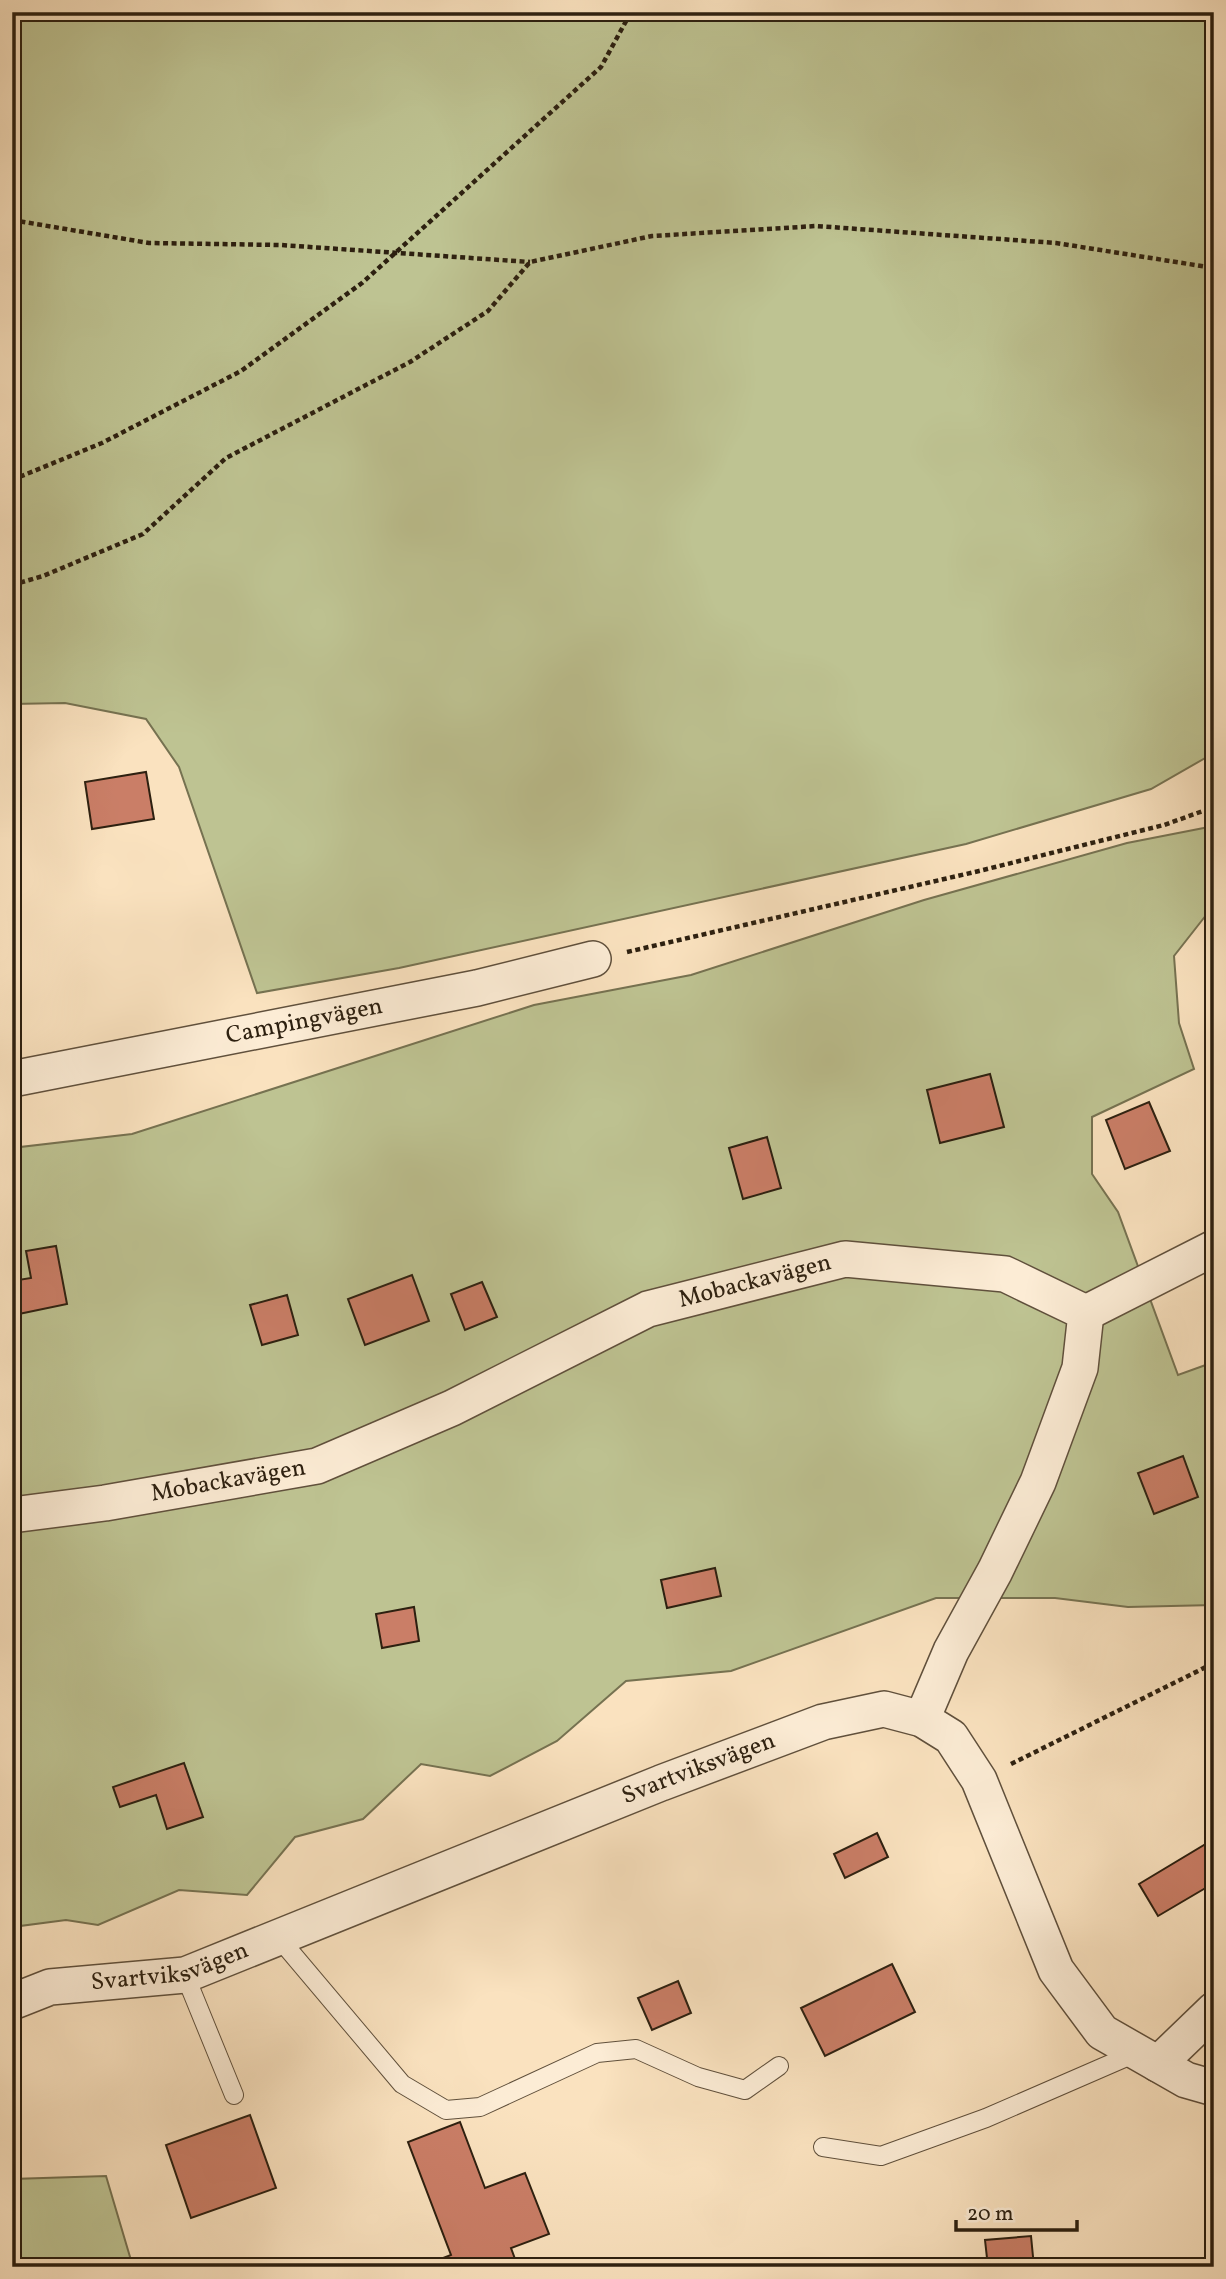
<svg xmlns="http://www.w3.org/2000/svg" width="1226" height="2279" viewBox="0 0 1226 2279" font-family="Vollkorn,serif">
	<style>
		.green { fill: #bec392; stroke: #767251; stroke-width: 2 }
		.building { fill: #ca7e67; stroke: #2d2010; stroke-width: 2 }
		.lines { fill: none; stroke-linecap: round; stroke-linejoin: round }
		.lane-casing { stroke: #60503c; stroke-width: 20 }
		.street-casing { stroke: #60503c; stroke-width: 38 }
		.path { stroke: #2d2010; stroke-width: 4.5; stroke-dasharray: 5 3.5; stroke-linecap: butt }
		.lane { stroke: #fcecd5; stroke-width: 18 }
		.street { stroke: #fcecd5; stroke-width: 35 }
		.labels { text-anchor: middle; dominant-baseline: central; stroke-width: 5; stroke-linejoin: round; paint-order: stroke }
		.street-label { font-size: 24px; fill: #2d2010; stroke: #fcecd5 }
	</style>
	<rect width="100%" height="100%" fill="#fae2bf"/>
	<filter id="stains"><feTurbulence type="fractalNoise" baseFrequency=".00286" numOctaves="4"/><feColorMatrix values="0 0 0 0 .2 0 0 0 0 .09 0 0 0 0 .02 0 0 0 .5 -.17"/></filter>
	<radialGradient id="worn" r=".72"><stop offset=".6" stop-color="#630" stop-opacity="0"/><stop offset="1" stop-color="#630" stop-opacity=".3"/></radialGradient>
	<g class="green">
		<path d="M12 12H1214V753L1151 789 966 844 399 968 257 993 179 767 146 719 65 703 12 704Z"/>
		<path d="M1214 826V905L1174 956 1179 1023 1194 1069 1092 1117V1174L1118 1212 1178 1375 1214 1362V1605L1128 1607 1055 1598H936L731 1671 626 1681 557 1741 490 1776 421 1764 363 1819 295 1837 247 1895 179 1890 98 1925 66 1920 12 1927V1148L132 1134 534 1005 691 975 924 900 1127 843Z"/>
		<path d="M106 2176 133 2267H12V2179Z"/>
	</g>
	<g class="building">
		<path d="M146 772 154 819 92 829 85 782Z"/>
		<path d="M990 1074 1004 1127 940 1143 927 1090Z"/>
		<path d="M1149 1102 1170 1151 1125 1169 1106 1120Z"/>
		<path d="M767 1137 781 1188 743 1199 729 1148Z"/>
		<path d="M56 1246 67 1304 14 1315 12 1281 31 1278 26 1251Z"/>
		<path d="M412 1275 429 1321 365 1345 348 1299Z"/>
		<path d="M482 1282 497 1317 465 1330 451 1294Z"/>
		<path d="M287 1295 298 1335 262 1345 250 1305Z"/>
		<path d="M1183 1456 1198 1497 1154 1514 1138 1473Z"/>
		<path d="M715 1568 721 1596 667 1608 661 1580Z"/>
		<path d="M414 1607 419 1641 382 1648 376 1614Z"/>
		<path d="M184 1763 203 1817 167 1829 156 1795 120 1807 113 1787Z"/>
		<path d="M877 1833 888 1857 845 1878 834 1854Z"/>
		<path d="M1214 1839V1883L1158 1916 1139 1884Z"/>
		<path d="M892 1964 915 2012 825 2056 801 2008Z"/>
		<path d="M678 1981 691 2013 652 2030 638 1998Z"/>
		<path d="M250 2115 276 2188 191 2218 166 2145Z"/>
		<path d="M460 2122 485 2188 525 2173 549 2234 511 2248 518 2267H420L451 2255 408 2142Z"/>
		<path d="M1031 2236 1034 2267H988L985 2240Z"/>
	</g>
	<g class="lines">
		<g class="lane-casing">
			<g id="lane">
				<path d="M278 1937 402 2084 446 2110 480 2107 597 2053 636 2049 698 2077 745 2090 779 2066"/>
				<path d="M185 1975 234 2095"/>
				<path d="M823 2147 881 2156 986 2118 1138 2052"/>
			</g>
		</g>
		<g class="street-casing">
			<g id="street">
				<path id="s1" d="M12 1079 477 988 593 959"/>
				<path d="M1086 1313 1214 1248"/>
				<path id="s2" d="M12 1515 105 1503 317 1466 452 1408 648 1309 845 1259 1005 1274 1086 1313 1080 1368 1038 1482 995 1571 951 1651 922 1719"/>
				<path id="s3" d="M12 2002 50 1987 185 1975 661 1783 823 1722 884 1709 922 1719 951 1737 979 1780 1056 1970 1102 2032 1186 2080 1214 2088"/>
				<path d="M1158 2064 1214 2010"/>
			</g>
		</g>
		<g class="path">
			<path d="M12 220 149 243 281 245 530 262"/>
			<path d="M12 480 102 443 241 371 362 283 601 67 631 12"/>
			<path d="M12 585 43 576 143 534 226 458 410 362 488 311 530 262 652 236 816 226 1056 243 1214 268"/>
			<path d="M627 952 979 871 1164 825 1214 807"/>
			<path d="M1011 1764 1214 1663"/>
		</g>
		<use href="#lane" class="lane"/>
		<use href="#street" class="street"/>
	</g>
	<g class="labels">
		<g class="street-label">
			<text stroke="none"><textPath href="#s1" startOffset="298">Campingvägen</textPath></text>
			<text stroke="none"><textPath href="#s2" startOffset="786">Mobackavägen</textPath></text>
			<text stroke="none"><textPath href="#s2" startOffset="219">Mobackavägen</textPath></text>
			<text stroke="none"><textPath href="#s3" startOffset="730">Svartviksvägen</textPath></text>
			<text stroke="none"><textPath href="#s3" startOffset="163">Svartviksvägen</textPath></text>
		</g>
	</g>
	<rect width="1226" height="2279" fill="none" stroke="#fae2bf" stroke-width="42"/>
	<rect x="14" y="14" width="1198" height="2251" fill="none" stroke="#2d2010" stroke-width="3.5"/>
	<rect x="21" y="21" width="1184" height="2237" fill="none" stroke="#2d2010" stroke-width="2"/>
	<path d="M956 2220v10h121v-10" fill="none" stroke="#2d2010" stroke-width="3.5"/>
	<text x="967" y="2220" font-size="21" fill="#2d2010" stroke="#fcecd5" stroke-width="5" paint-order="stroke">20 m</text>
	<rect width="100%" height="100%" filter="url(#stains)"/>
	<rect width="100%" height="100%" fill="url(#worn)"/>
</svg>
